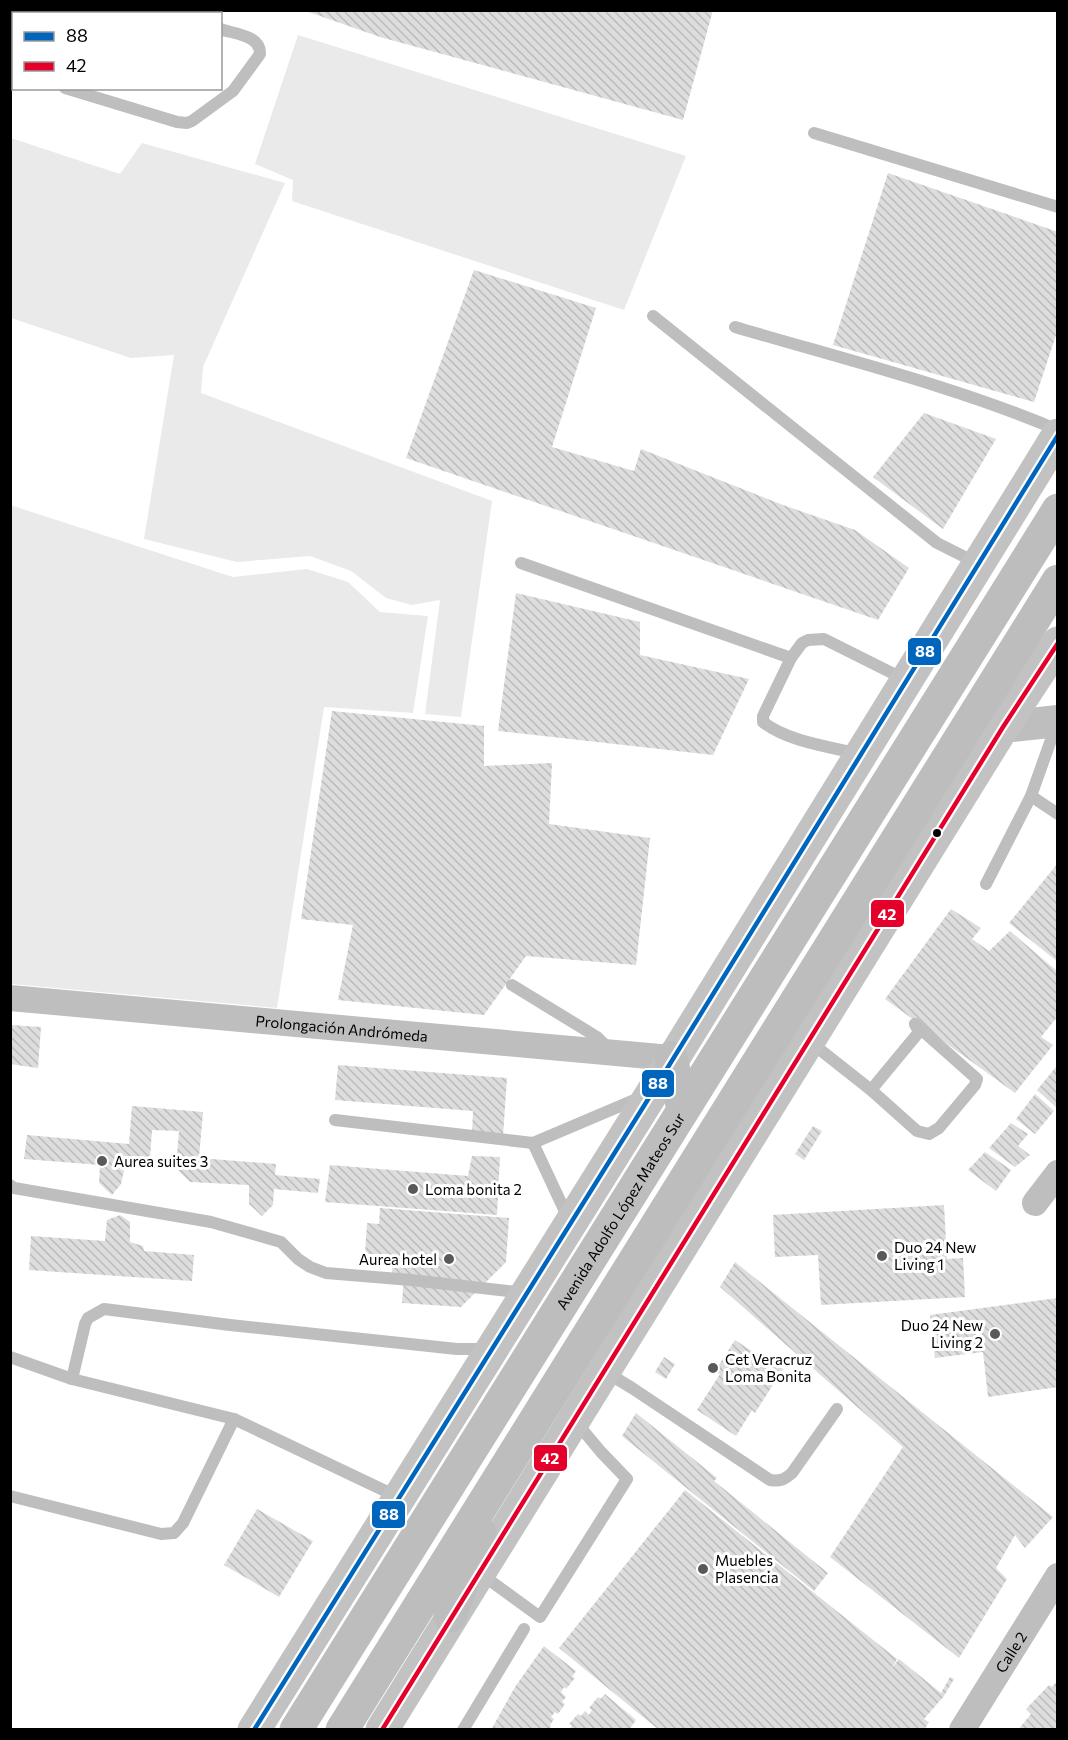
<svg xmlns="http://www.w3.org/2000/svg" width="1068" height="1740" viewBox="0 0 1068 1740" font-family="Commissioner,sans-serif">
	<style>
		.green { fill: #eaeaea }
		.building { fill: url(#building-back-hatch) }
		.lines { fill: none; stroke-linecap: round; stroke-linejoin: round }
		.service { stroke: #bebebe; stroke-width: 12 }
		.minor { stroke: #bebebe; stroke-width: 26 }
		.tertiary { stroke: #bebebe; stroke-width: 32 }
		.secondary { stroke: #c2c2c2; stroke-width: 33 }
		.primary { stroke: #bdbdbd; stroke-width: 33 }
		.bus-1-casing { stroke: #fff; stroke-width: 9 }
		.bus-2-casing { stroke: #fff; stroke-width: 9 }
		.bus-1 { stroke: #0065bd; stroke-width: 4.5 }
		.bus-2 { stroke: #e4002b; stroke-width: 4.5 }
		.bus-dot { fill: #000; stroke: #fff; stroke-width: 2 }
		.poi-dot { fill: #595959; stroke: #fff; stroke-width: 2 }
		.labels { text-anchor: middle; dominant-baseline: central; stroke-width: 6; stroke-linejoin: round; paint-order: stroke }
		.street-label { font-size: 15px; fill: #000; stroke: #fff }
		.poi-label { font-size: 15px; fill: #000; stroke: #fff; text-anchor: start }
		.line-badge { stroke: #fff; stroke-width: 2 }
		.badge-label { font-size: 16px; text-anchor: middle; font-weight: bold; fill: #fff }
	</style>
	<defs>
		<pattern id="building-back-hatch" width="6" height="6" patternUnits="userSpaceOnUse" patternTransform="scale(1.5)"><rect width="6" height="6" fill="#ddd"/><path d="M-1 5l2 2M0 0l6 6M5-1l2 2" fill="none" stroke="#bcbcbc"/></pattern>
	</defs>
	<rect width="100%" height="100%" fill="#fff"/>
	<g class="green">
		<path d="M298 35 686 156 624 310 292 201 293 180 255 164Z"/>
		<path d="M11 138 120 174 142 143 285 183 203 367 201 393 492 501 461 717 425 714 440 600 412 605 386 598 351 571 310 556 237 562 144 539 174 355 131 358 11 318Z"/>
		<path d="M10 505 233 577 307 569 348 582 380 612 428 616 413 713 324 707 277 1008 11 984Z"/>
	</g>
	<g class="building">
		<path d="M303 10H713L683 120 380 37Z"/>
		<path d="M888 173 1058 232V329L1034 402 833 345Z"/>
		<path d="M474 270 596 308 552 447 634 471 641 449 783 505 855 530 909 568 878 620 406 458Z"/>
		<path d="M924 413 996 439 943 529 873 477Z"/>
		<path d="M516 593 640 622V655L749 679 713 755 498 731Z"/>
		<path d="M332 711 484 726V766L552 763 549 824 650 838 636 965 526 956 484 1015 338 1000 353 925 301 919Z"/>
		<path d="M1058 863V962L1009 923Z"/>
		<path d="M951 909 981 928 972 939 989 951 1010 931 1058 972V1016L1041 1037 1053 1045 1015 1093 885 999Z"/>
		<path d="M10 1025 41 1027 38 1068 10 1064Z"/>
		<path d="M338 1065 507 1078 503 1136 472 1134 473 1111 335 1100Z"/>
		<path d="M1056 1067 1058 1069V1109L1037 1090Z"/>
		<path d="M1035 1094 1054 1111 1035 1134 1016 1119Z"/>
		<path d="M132 1106 203 1112 199 1158 276 1164 275 1175 320 1179 318 1193 274 1189 273 1205 262 1216 249 1204V1185L190 1182 176 1168 179 1131 152 1130 150 1158 138 1168 125 1166 121 1184 112 1195 99 1183 100 1165 24 1159 27 1135 129 1144Z"/>
		<path d="M1011 1123 1028 1134 1018 1146 1030 1155 1015 1167 989 1148Z"/>
		<path d="M813 1126 822 1131 804 1160 795 1154Z"/>
		<path d="M985 1152 1011 1170 996 1191 968 1170Z"/>
		<path d="M472 1156 500 1157 497 1215 325 1202 330 1165 468 1176Z"/>
		<path d="M944 1205 947 1259 963 1258 965 1297 821 1305 818 1255 775 1257 773 1215Z"/>
		<path d="M380 1208 509 1218 506 1262 461 1307 402 1303 404 1274 392 1273 393 1255 365 1254 367 1223 379 1224Z"/>
		<path d="M120 1215 130 1222V1242L143 1246 144 1251 194 1255 192 1281 29 1270 31 1236 105 1241 107 1220Z"/>
		<path d="M735 1262 1053 1517 1025 1548 1015 1535 996 1568 1007 1579 959 1658 830 1557 903 1447 720 1287Z"/>
		<path d="M1058 1298V1387L988 1397 983 1352 935 1358 930 1315Z"/>
		<path d="M735 1340 765 1360 766 1358 783 1369 755 1413 752 1410 736 1436 697 1410 720 1374 715 1371Z"/>
		<path d="M664 1357 675 1364 666 1379 655 1372Z"/>
		<path d="M636 1413 717 1478 714 1481 828 1573 814 1591 622 1436Z"/>
		<path d="M685 1490 897 1659 891 1669 899 1659 941 1693 950 1677 954 1679 944 1696 924 1719 929 1722 924 1730H659L559 1648Z"/>
		<path d="M257 1509 313 1541 279 1597 224 1565Z"/>
		<path d="M544 1646 576 1671 572 1677 575 1678 566 1689 564 1687 561 1692 566 1697 562 1702 565 1704 558 1714 555 1712 551 1717 554 1719 550 1725 551 1726 549 1730H491L515 1687Z"/>
		<path d="M1058 1680V1730H1018L1031 1714 1026 1709 1049 1685 1052 1687Z"/>
		<path d="M605 1694 636 1720 629 1730H569L572 1726 569 1724 578 1714 581 1716 585 1711 589 1715 592 1710 589 1708 598 1697 600 1699Z"/>
	</g>
	<g class="lines">
		<g class="service">
			<path d="M158 10 168 14"/>
			<path d="M10 72 14 73"/>
			<path d="M65 88 177 122 187 123 192 121 233 91 260 54C261 35 234 34 220 29"/>
			<path d="M814 133 1058 207"/>
			<path d="M653 316 937 543 977 563"/>
			<path d="M735 327C843 359 954 386 1058 430"/>
			<path d="M521 563 791 658"/>
			<path d="M1057 723 1031 796 1058 814"/>
			<path d="M859 754C830 747 786 741 763 722V716L791 658 802 643 808 640 824 639 906 680"/>
			<path d="M986 884 1031 796"/>
			<path d="M512 985 597 1037 610 1050"/>
			<path d="M809 1041 871 1090 917 1131 929 1134 939 1128 975 1085 977 1079 915 1024"/>
			<path d="M871 1090 919 1032 915 1024"/>
			<path d="M335 1120 533 1143 639 1098"/>
			<path d="M533 1143 569 1220"/>
			<path d="M10 1185 14 1188 211 1222 281 1242 298 1259 310 1267 326 1273 411 1280 525 1293"/>
			<path d="M10 1357 72 1379 234 1419 398 1497"/>
			<path d="M604 1371 632 1388 770 1480C780 1482 785 1479 792 1473L837 1409"/>
			<path d="M72 1379 85 1324 88 1318 104 1309 230 1325 457 1349H487"/>
			<path d="M10 1496 161 1534 174 1533 183 1523 234 1419"/>
			<path d="M481 1574 540 1617 627 1479 601 1452 576 1422"/>
			<path d="M463 1730 524 1629"/>
		</g>
		<g class="minor">
			<path id="s1" d="M10 998 671 1058"/>
			<path d="M1035 1203 1058 1173"/>
			<path id="s2" d="M962 1730 1058 1576"/>
		</g>
		<path class="tertiary" d="M1003 727 1058 721"/>
		<g class="secondary">
			<path d="M254 1730 652 1093 1058 435"/>
			<path d="M382 1730 1003 727 1058 643"/>
		</g>
		<g class="primary">
			<path d="M671 1058 683 1109"/>
			<path d="M450 1616 480 1533"/>
			<path id="s3" d="M296 1730 1058 510"/>
			<path d="M342 1730 1058 581"/>
		</g>
		<g class="bus-1-casing">
			<path id="bus-1" d="M254 1730 652 1093 1058 435"/>
		</g>
		<g class="bus-2-casing">
			<path id="bus-2" d="M382 1730 1003 727 1058 643"/>
		</g>
		<use href="#bus-1" class="bus-1"/>
		<use href="#bus-2" class="bus-2"/>
	</g>
	<circle class="bus-dot" cx="937" cy="833" r="5"/>
	<g class="poi-dot">
		<circle cx="102" cy="1161" r="6"/>
		<circle cx="413" cy="1189" r="6"/>
		<circle cx="882" cy="1256" r="6"/>
		<circle cx="449" cy="1259" r="6"/>
		<circle cx="995" cy="1334" r="6"/>
		<circle cx="713" cy="1368" r="6"/>
		<circle cx="703" cy="1569" r="6"/>
	</g>
	<g class="labels">
		<g class="street-label">
			<text stroke="none"><textPath href="#s1" startOffset="333">Prolongación Andrómeda</textPath></text>
			<text stroke="none"><textPath href="#s3" startOffset="612">Avenida Adolfo López Mateos Sur</textPath></text>
			<text stroke="none"><textPath href="#s2" startOffset="92">Calle 2</textPath></text>
		</g>
		<g class="poi-label">
			<text x="114" y="1161">Aurea suites 3</text>
			<text x="425" y="1189">Loma bonita 2</text>
			<text x="894" y="1247">Duo 24 New<tspan x="894" dy="17">Living 1</tspan></text>
			<text x="437" y="1259" text-anchor="end">Aurea hotel</text>
			<text x="983" y="1325" text-anchor="end">Duo 24 New<tspan x="983" dy="17">Living 2</tspan></text>
			<text x="725" y="1359">Cet Veracruz<tspan x="725" dy="17">Loma Bonita</tspan></text>
			<text x="715" y="1560">Muebles<tspan x="715" dy="17">Plasencia</tspan></text>
		</g>
	</g>
	<g class="line-badge">
		<rect x="907" y="637" width="35" height="29" rx="6" fill="#0065bd"/>
		<rect x="870" y="899" width="35" height="29" rx="6" fill="#e4002b"/>
		<rect x="641" y="1069" width="34" height="29" rx="6" fill="#0065bd"/>
		<rect x="533" y="1444" width="35" height="28" rx="6" fill="#e4002b"/>
		<rect x="371" y="1500" width="35" height="29" rx="6" fill="#0065bd"/>
	</g>
	<g class="badge-label">
		<text x="925" y="657">88</text>
		<text x="887" y="920">42</text>
		<text x="658" y="1089">88</text>
		<text x="550" y="1464">42</text>
		<text x="389" y="1520">88</text>
	</g>
	<rect width="1068" height="1740" fill="none" stroke="#000000" stroke-width="24"/>
	<rect x="12" y="12" width="210" height="78" fill="#ffffff" stroke="#999999" stroke-width="1.5"/>
	<rect x="24" y="32" width="30" height="9" fill="#0065bd" stroke="#999999" stroke-width="1.5"/>
	<text x="66" y="42" font-size="18" fill="#000000">88</text>
	<rect x="24" y="62" width="30" height="9" fill="#e4002b" stroke="#999999" stroke-width="1.5"/>
	<text x="66" y="72" font-size="18" fill="#000000">42</text>
</svg>
